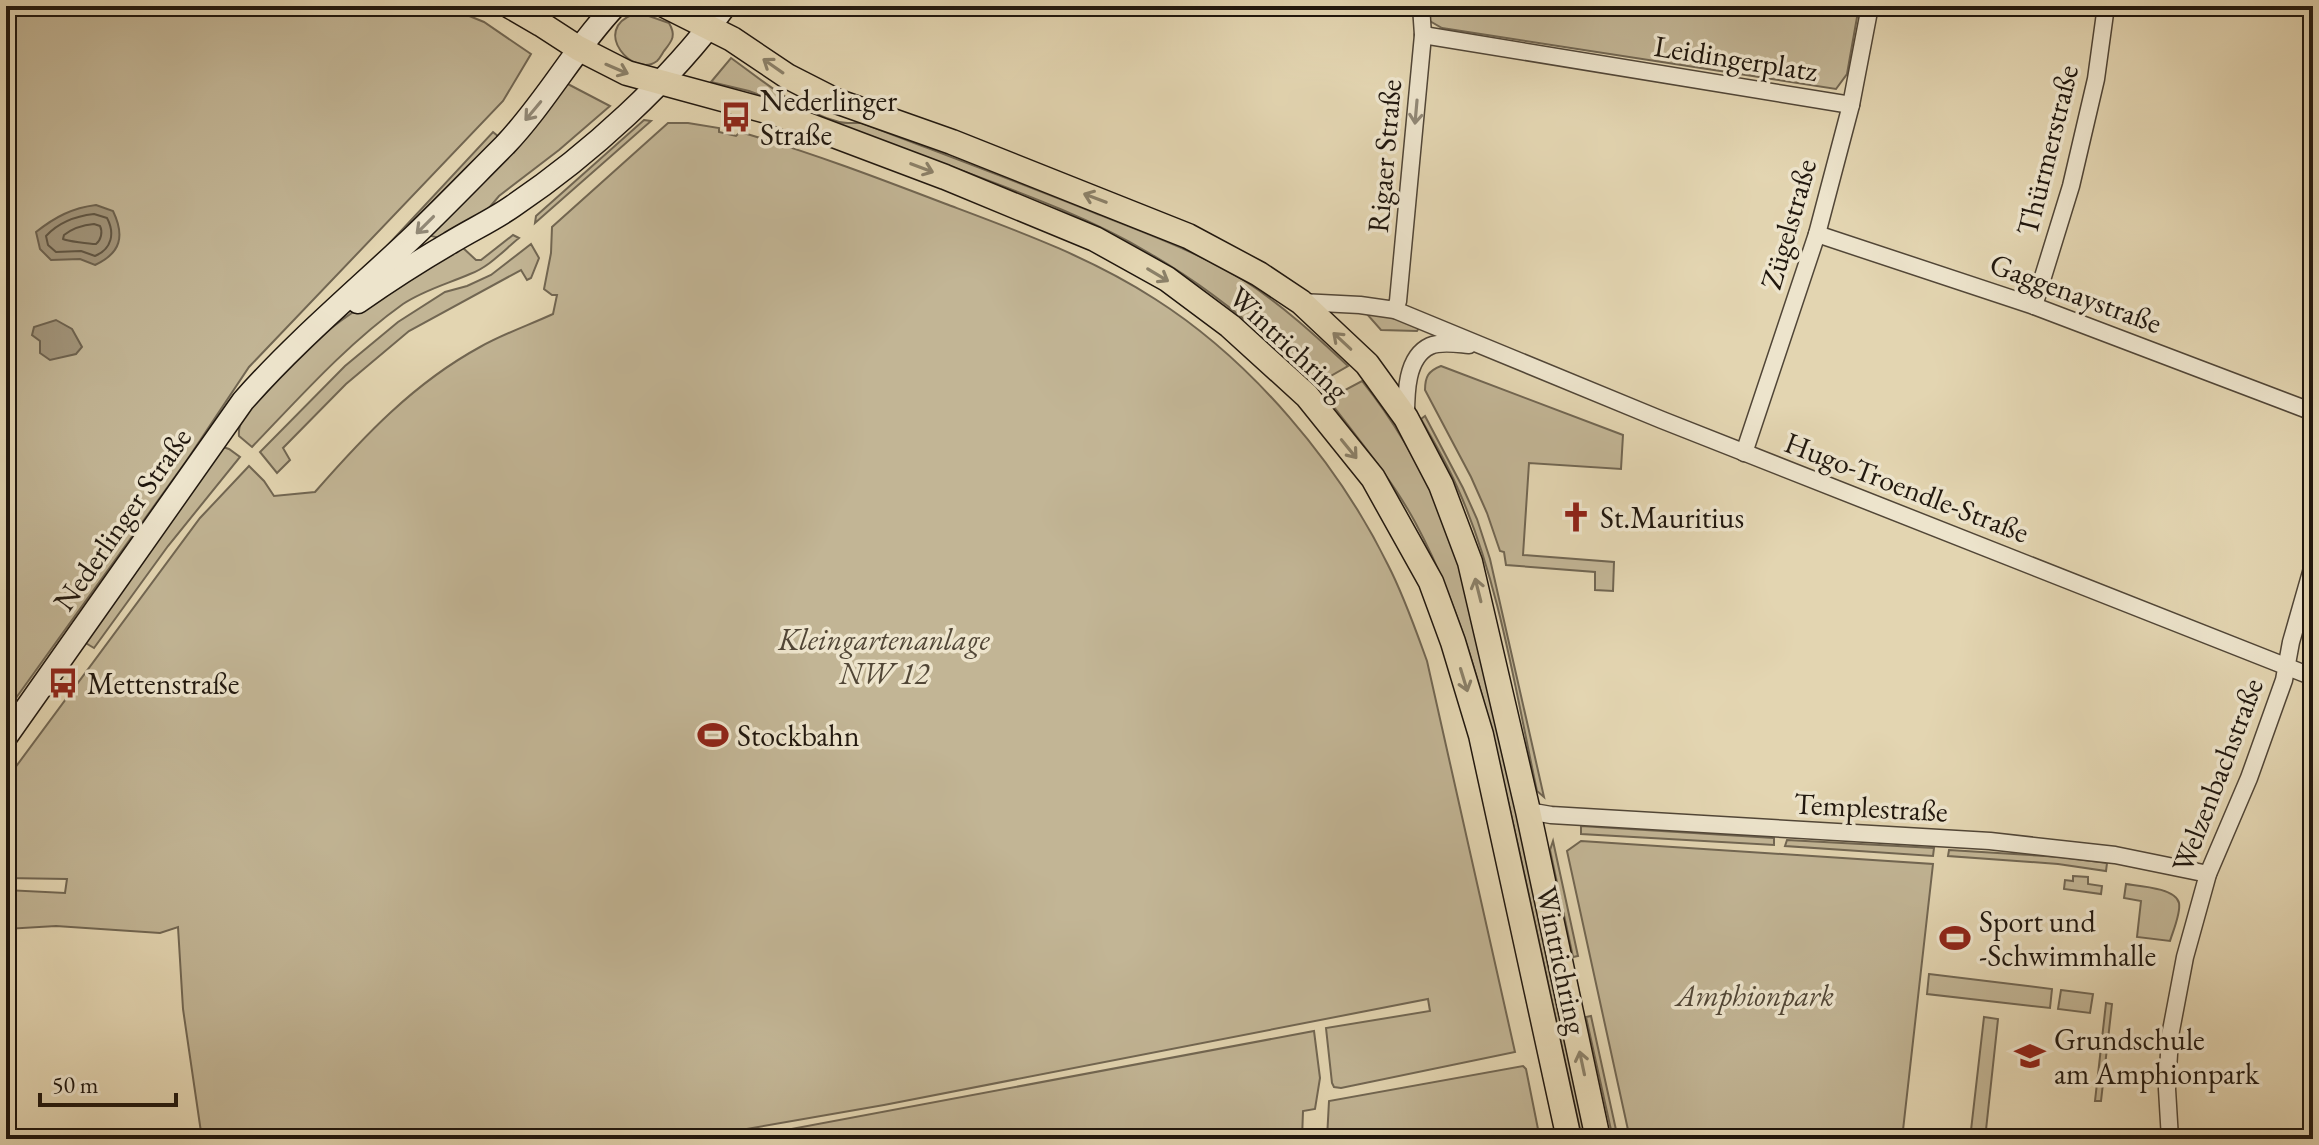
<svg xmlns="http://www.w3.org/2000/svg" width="2319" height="1145" viewBox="0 0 2319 1145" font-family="'EB Garamond',serif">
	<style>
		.green { fill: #c2b595; stroke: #716652; stroke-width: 2 }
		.water { fill: #a1947a; stroke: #6d624f; stroke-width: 2 }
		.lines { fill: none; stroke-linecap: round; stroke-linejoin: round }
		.shore { stroke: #605644; stroke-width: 2 }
		.street-casing { stroke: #514637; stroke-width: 19 }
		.secondary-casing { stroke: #20170e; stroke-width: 25 }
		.primary-casing { stroke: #20170e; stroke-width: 27 }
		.street { stroke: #ede4cc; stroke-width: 16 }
		.secondary { stroke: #ede4cc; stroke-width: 22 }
		.primary { stroke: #e3d5b1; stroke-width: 24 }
		.oneway { stroke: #8b8068 }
		.oneway2 { stroke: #918876 }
		.labels { text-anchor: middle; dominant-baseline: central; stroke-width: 7; stroke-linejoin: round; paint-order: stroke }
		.street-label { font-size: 30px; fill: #20170e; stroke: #ede4cc }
		.poi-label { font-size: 30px; fill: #20170e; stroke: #ede4cc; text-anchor: start }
		.park-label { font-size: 30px; font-style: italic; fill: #514636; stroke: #ede4cc }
	</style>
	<rect width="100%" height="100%" fill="#e3d5b1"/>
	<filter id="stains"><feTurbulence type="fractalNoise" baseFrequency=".0025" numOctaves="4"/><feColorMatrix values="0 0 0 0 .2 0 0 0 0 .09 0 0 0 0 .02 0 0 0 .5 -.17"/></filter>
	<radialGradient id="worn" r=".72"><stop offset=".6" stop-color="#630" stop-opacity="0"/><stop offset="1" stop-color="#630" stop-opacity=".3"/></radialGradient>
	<g class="green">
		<path d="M6 6H445L484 22 531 54 503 101 249 367 187 460 16 698 6 703Z"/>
		<path d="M1427 6H1859L1847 74 1836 89 1442 28 1428 20Z"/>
		<path d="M634 14 649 16 669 23C676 35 673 40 664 51 662 54 660 58 657 61 634 79 590 30 634 14Z"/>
		<path d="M731 58C763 81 797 110 836 121 844 124 853 123 862 123 940 153 1018 182 1095 213 1146 233 1198 252 1245 281 1282 305 1316 336 1348 366L1315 385C1265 333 1211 289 1149 253 1090 218 1024 194 960 170 890 144 820 117 749 91L711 82Z"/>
		<path d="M564 82 610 106 559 150 499 196 489 208 440 238 431 236 430 233Z"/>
		<path d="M644 120 651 121 535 223 536 216Z"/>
		<path d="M668 123H688L719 128V132L736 136 740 132C810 152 878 178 946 204 1018 231 1090 257 1155 299 1251 360 1338 463 1388 565 1404 596 1415 628 1427 661L1515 1052 1341 1088 1334 1087 1332 1083 1326 1028 1430 1011 1428 999 884 1105 689 1139H202L183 1009 178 927 160 933 56 926 6 929V890L65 893 67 879 6 878V780L200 518 249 466 264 481 274 496 315 492C364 436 414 383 480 347 503 334 529 325 553 314L557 295H552L544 289 551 253 552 227Z"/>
		<path d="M493 132 499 137 359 276Z"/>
		<path d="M513 235 519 238C503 251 489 267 470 274 447 284 424 290 403 304 347 344 300 397 252 447L239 436C237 419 253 406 264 395 284 371 305 348 330 329 371 297 417 273 462 247L476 260H481Z"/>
		<path d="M531 244 539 258 531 278 527 280 521 270 409 331 346 384 283 448 290 460 277 473 260 452 345 366 398 322 445 292 467 286 491 275Z"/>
		<path d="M1366 313 1397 318 1419 328 1417 331 1381 330Z"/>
		<path d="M1441 366 1623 435 1621 469 1529 463 1523 555 1614 562 1613 591 1595 590V572L1506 565 1504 552 1500 551 1487 513 1471 477 1425 390C1425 377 1428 371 1441 366Z"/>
		<path d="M1362 381C1402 431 1431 485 1453 545 1464 572 1469 601 1476 629L1588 1139H1582C1561 1043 1540 946 1519 850 1494 738 1470 624 1415 522 1391 478 1358 439 1328 399Z"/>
		<path d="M1425 416 1463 488 1477 519 1490 559 1544 797 1537 791C1516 694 1499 580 1458 489 1448 465 1434 442 1421 419Z"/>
		<path d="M223 447 229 449 240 457 168 546 94 648 84 642Z"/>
		<path d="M1581 826 1774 838V845L1581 834Z"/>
		<path d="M1787 840 1934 848 1933 856 1785 846Z"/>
		<path d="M1553 841 1578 956 1573 957 1550 850Z"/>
		<path d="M1581 841 1933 864 1902 1139H1630L1567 851Z"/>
		<path d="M1949 850 2061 857 2107 863 2106 871 2058 864 1948 856Z"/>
		<path d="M2073 876 2088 877V884L2102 886 2101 894 2064 889 2065 880 2073 881Z"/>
		<path d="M2126 884C2139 886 2176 888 2179 903 2181 913 2173 931 2170 941L2137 937 2141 901 2124 898Z"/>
		<path d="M1929 974 2052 989 2050 1008 1927 994Z"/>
		<path d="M2061 990 2093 994 2090 1013 2058 1009Z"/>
		<path d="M2106 1003 2112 1004 2101 1101H2095Z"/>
		<path d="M1591 1016 1618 1139H1613L1586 1017Z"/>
		<path d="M1984 1017 1998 1019 1985 1139H1970Z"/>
		<path d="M1314 1031 1320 1078 1315 1109 1303 1111 1302 1139H738Z"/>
		<path d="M1523 1066 1526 1069 1540 1139H1327L1329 1101Z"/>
	</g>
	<g class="water">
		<path d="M96 205 113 211C125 236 121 253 95 265L80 259 51 260 40 249 36 232C55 217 72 208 96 205Z"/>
		<path d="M56 320 72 329 82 347 76 354 50 360 40 353V341L32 335 34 327Z"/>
	</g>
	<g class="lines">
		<g class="shore">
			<path d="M94 214 107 218C115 233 112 249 95 256L81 251 56 252 48 245 46 236C58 223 76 216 94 214Z"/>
			<path d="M94 224 100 226C103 232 101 240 96 244 90 244 67 241 63 239L64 235C73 228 83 225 94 224Z"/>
		</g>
		<g class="street-casing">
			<g id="street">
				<path d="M1423 35 1851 105"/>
				<path d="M1817 234 2034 306 2313 412"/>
				<path d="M1301 302 1360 305 1395 310 1662 420 2313 677"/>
				<path d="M2034 306 2071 186 2096 79 2106 6"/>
				<path d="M1395 310 1398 301 1423 35 1421 6"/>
				<path d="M1406 416C1406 394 1406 357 1430 346 1441 341 1457 344 1469 345"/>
				<path d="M1744 453 1817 234 1851 105 1870 6"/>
				<path d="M1528 811 1551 815 1990 841 2115 855 2208 874"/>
				<path d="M2170 1139 2167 1089 2170 1036 2185 957 2208 874 2249 778 2284 680 2291 642 2313 565"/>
			</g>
		</g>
		<g class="secondary-casing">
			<g id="secondary">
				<path d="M358 302C388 281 419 261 450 243 471 230 493 220 513 206 590 154 670 81 725 6"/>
				<path d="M6 737 243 401C296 341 357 290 414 236 445 206 475 175 505 145 546 102 574 49 615 6"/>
			</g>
		</g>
		<g class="primary-casing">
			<g id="primary">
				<path d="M510 6 541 24 578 48 627 73 778 114 945 177 1095 239 1167 279 1230 326 1307 396 1373 478 1431 582 1453 642 1481 735 1569 1139"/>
				<path d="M666 6 732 39 787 76 836 101 952 142 1188 236 1259 274 1301 302 1367 364 1406 418 1441 485 1470 562 1528 811 1598 1139"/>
			</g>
		</g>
		<use href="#street" class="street"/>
		<use href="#secondary" class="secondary"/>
		<use href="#primary" class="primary"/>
	</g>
	<defs><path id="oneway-shaft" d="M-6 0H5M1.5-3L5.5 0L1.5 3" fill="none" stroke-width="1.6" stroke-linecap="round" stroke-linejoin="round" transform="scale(2)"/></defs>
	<g class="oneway">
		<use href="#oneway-shaft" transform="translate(773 66) rotate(-145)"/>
		<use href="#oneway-shaft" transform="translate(617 69) rotate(23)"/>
		<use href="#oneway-shaft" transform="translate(922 168) rotate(21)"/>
		<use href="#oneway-shaft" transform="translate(1095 198) rotate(-159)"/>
		<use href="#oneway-shaft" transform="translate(1158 275) rotate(31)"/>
		<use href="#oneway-shaft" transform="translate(1342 341) rotate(-137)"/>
		<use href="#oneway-shaft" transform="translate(1349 449) rotate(51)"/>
		<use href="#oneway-shaft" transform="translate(1478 590) rotate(-104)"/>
		<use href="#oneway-shaft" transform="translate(1464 680) rotate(73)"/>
		<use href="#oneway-shaft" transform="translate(1582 1063) rotate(-102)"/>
	</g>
	<g class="oneway2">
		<use href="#oneway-shaft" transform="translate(533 111) rotate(130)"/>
		<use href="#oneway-shaft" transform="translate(1416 112) rotate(95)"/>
		<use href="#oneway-shaft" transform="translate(425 225) rotate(135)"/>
	</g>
	<defs>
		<g id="bus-bare" transform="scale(2.4)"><path d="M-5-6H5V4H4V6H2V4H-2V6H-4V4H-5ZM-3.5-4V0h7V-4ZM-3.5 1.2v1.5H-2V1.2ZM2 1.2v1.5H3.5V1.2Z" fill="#8f2418" stroke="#ede4cc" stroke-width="2.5" paint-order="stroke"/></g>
		<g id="church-bare" transform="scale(2.4)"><path d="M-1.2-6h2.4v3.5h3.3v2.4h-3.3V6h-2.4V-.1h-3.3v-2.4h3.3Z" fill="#8f2418" stroke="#ede4cc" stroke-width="2.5" paint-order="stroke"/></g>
		<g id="stadium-bare" transform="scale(2.4)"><path d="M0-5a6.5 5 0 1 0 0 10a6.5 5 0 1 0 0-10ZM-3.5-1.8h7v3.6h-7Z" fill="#8f2418" stroke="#ede4cc" stroke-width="2.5" paint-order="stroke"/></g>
		<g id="school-bare" transform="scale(2.4)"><path d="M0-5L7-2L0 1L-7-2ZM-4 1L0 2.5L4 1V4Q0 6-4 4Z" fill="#8f2418" stroke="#ede4cc" stroke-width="2.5" paint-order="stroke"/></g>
	</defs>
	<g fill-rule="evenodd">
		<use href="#bus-bare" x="736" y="117"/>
		<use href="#church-bare" x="1576" y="517"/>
		<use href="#bus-bare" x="63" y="683"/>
		<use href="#stadium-bare" x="713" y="735"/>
		<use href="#stadium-bare" x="1955" y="938"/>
		<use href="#school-bare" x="2030" y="1056"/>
	</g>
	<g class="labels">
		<g class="street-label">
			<text transform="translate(1736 58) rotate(9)">Leidingerplatz</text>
			<text transform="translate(2047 150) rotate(-76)">Thürmerstraße</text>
			<text transform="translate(1384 156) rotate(-85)">Rigaer Straße</text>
			<text transform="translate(1788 224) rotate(-74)">Zügelstraße</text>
			<text transform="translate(2076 293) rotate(20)">Gaggenaystraße</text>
			<text transform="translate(1289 343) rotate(43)">Wintrichring</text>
			<text transform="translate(1907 487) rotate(21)">Hugo-Troendle-Straße</text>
			<text transform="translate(122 519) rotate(-55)">Nederlinger Straße</text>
			<text transform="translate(2217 775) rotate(-69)">Welzenbachstraße</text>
			<text transform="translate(1871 807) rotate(3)">Templestraße</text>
			<text transform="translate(1562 960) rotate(78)">Wintrichring</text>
		</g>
		<g class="poi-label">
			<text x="760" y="100">Nederlinger<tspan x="760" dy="34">Straße</tspan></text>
			<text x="1600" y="517">St.Mauritius</text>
			<text x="87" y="683">Mettenstraße</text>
			<text x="737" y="735">Stockbahn</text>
			<text x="1979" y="921">Sport und<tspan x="1979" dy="34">-Schwimmhalle</tspan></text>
			<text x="2054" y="1039">Grundschule<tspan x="2054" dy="34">am Amphionpark</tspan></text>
		</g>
		<g class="park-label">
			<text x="884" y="639">Kleingartenanlage<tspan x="884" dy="34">NW 12</tspan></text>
			<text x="1755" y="995">Amphionpark</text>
		</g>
	</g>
	<rect width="2319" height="1145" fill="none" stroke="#e3d5b1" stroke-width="32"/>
	<rect x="8" y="8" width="2303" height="1129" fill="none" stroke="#20170e" stroke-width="4"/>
	<rect x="16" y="16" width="2287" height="1113" fill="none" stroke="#20170e" stroke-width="2"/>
	<path d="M40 1093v12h136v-12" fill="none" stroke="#20170e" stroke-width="4"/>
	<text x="52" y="1093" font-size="24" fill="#20170e" stroke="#ede4cc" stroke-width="6" paint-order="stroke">50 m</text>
	<rect width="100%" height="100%" filter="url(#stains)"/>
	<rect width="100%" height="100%" fill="url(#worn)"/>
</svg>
